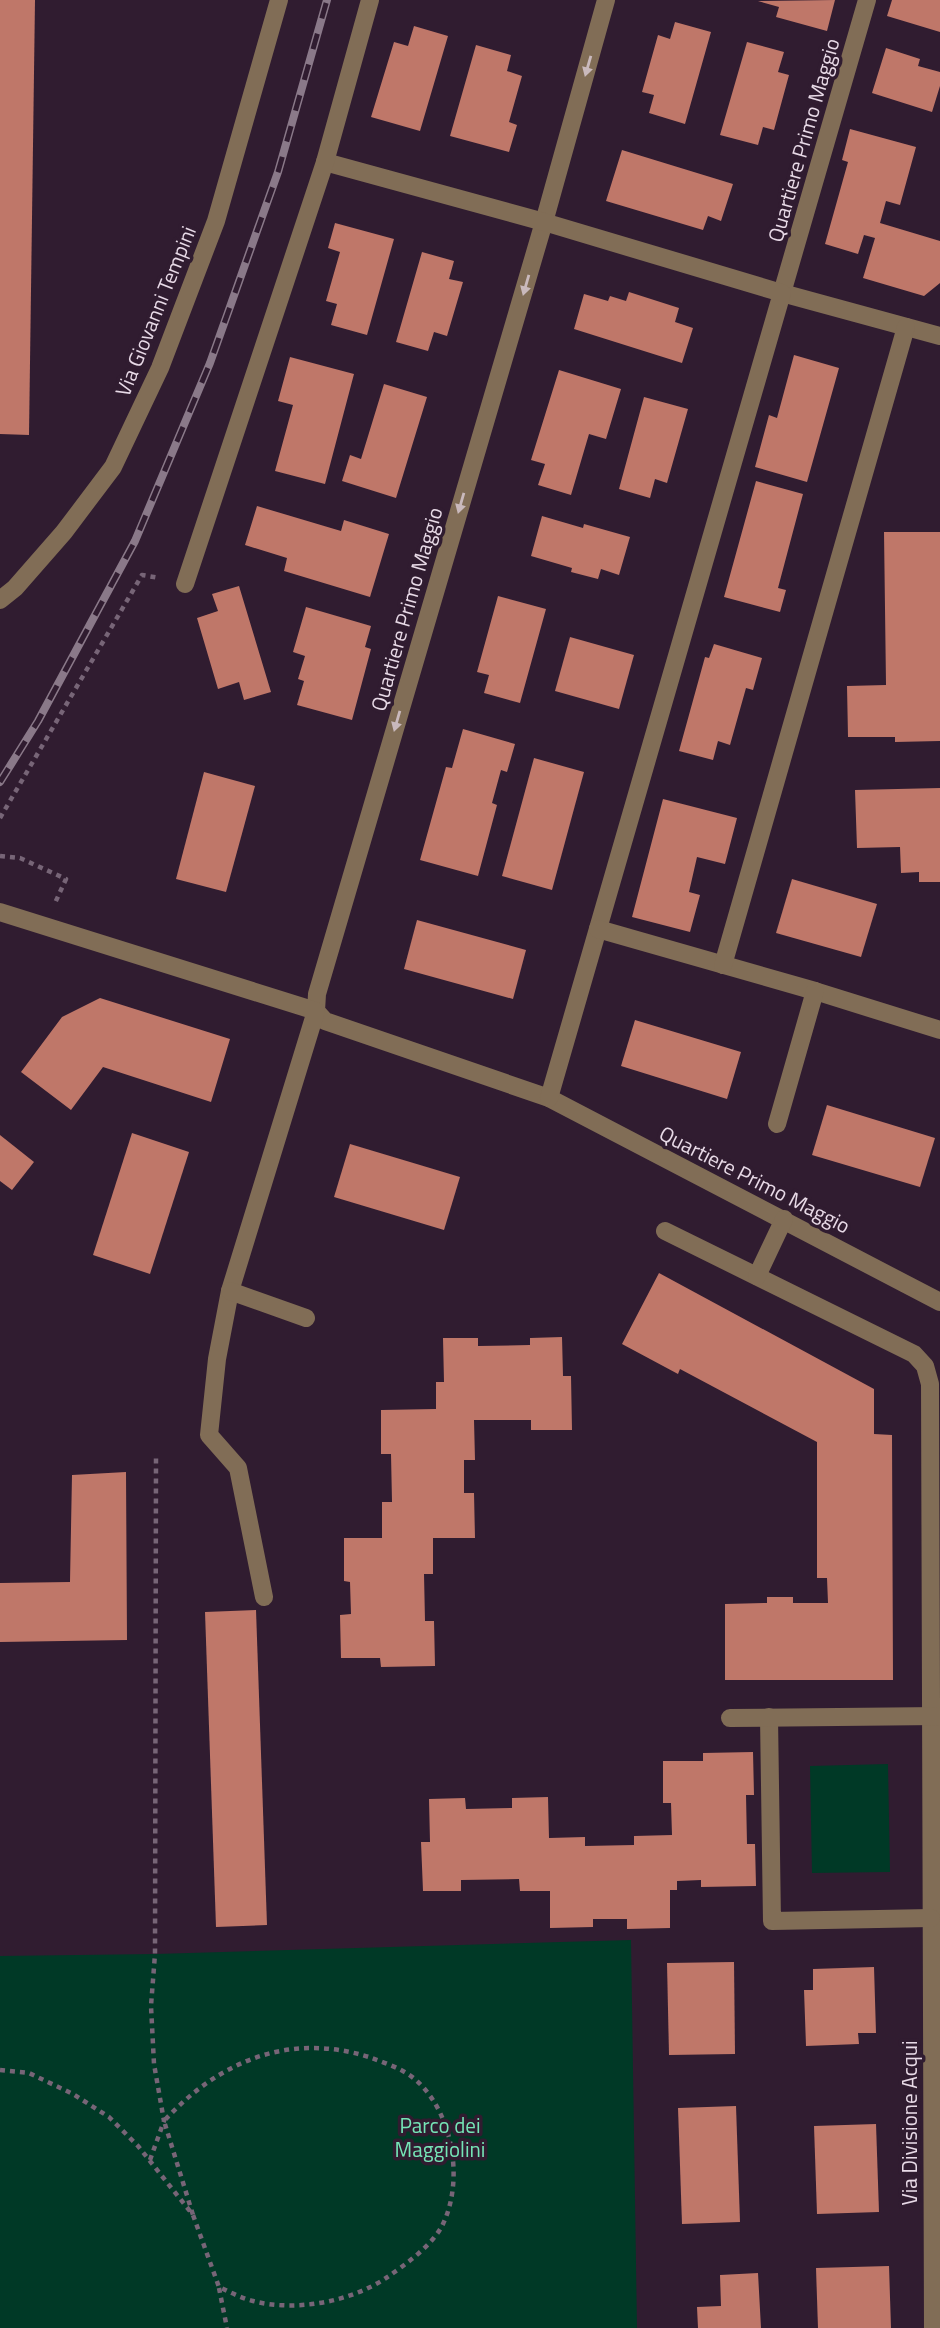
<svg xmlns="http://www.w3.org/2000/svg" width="940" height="2328" viewBox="0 0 940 2328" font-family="'Titillium Web',sans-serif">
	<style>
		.green { fill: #003926 }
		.building { fill: #bf7769 }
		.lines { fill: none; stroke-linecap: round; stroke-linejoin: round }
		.path { stroke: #776577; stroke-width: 4.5; stroke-dasharray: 5 5; stroke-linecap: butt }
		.minor { stroke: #816d56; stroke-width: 18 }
		.rail-casing { stroke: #8a7989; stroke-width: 8 }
		.rail { stroke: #301c30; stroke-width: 5; stroke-dasharray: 16; stroke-linecap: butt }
		.oneway { fill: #c9b9bc }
		.labels { text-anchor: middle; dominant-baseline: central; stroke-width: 7; stroke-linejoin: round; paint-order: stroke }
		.street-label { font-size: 21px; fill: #e8dae7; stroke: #301c30 }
		.park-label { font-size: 21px; fill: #75e5b7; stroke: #301c30 }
	</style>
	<rect width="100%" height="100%" fill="#301c30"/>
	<g class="green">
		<path d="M888 1764 890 1872 812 1873 810 1766Z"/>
		<path d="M631 1940 637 2328H0V1956L155 1954Z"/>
	</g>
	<g class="building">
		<path d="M0 0H35L29 435 0 434Z"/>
		<path d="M835 0 827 31 776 17 779 7 758 1Z"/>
		<path d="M892 0H940V32L887 16Z"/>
		<path d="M675 22 711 32 685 124 649 113 654 95 642 92 658 35 670 39Z"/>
		<path d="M414 26 448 36 420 131 371 117 394 42 408 46Z"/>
		<path d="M747 42 784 52 778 72 789 75 774 130 763 127 758 145 720 135Z"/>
		<path d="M476 45 511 55 507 71 522 76 509 122 517 125 509 152 450 136Z"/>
		<path d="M886 48 920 59 918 66 940 72V86L932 112 872 93Z"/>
		<path d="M850 129 916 147 900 205 886 201 880 223 940 241V283L924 296 863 278 875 238 864 235 858 254 825 244 848 162 842 160Z"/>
		<path d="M622 150 733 184 721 221 708 216 703 230 606 201Z"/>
		<path d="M335 223 394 239 367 335 331 325 337 304 326 301 340 252 328 248Z"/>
		<path d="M422 252 454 261 449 279 463 282 447 336 434 332 428 351 396 342Z"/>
		<path d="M629 292 679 308 675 322 693 328 682 363 574 329 584 294 608 301 610 296 626 301Z"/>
		<path d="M794 355 839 368 807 482 755 467 769 415 777 418Z"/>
		<path d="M290 357 354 374 325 484 275 471 293 405 278 401Z"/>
		<path d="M559 370 621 389 606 439 589 434 571 495 538 485 545 464 531 460Z"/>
		<path d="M384 384 427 397 396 498 342 481 350 455 361 459Z"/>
		<path d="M644 397 688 409 667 483 655 479 650 498 619 489Z"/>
		<path d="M756 481 803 494 778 588 786 590 780 612 724 597Z"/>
		<path d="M257 506 341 531 344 520 389 534 370 597 284 571 287 558 245 545Z"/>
		<path d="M542 516 583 528 584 524 630 537 619 575 601 569 598 579 571 572 572 568 531 556Z"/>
		<path d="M884 532H940V741L895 742V737H848L847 686 886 685Z"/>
		<path d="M239 586 271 692 244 700 239 682 218 689 197 618 218 611 212 594Z"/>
		<path d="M498 596 546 609 520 703 484 693 489 675 477 672Z"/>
		<path d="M306 607 371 626 365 647 371 649 352 720 297 705 304 681 298 679 305 656 293 652Z"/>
		<path d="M570 637 634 655 619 709 555 691Z"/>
		<path d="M714 644 762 658 753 690 746 688 730 745 718 741 713 760 679 751 705 657 709 658Z"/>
		<path d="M463 729 515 744 507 772 501 770 492 803 497 805 478 876 420 860 446 767 452 768Z"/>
		<path d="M534 758 584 772 552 890 502 876Z"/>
		<path d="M204 772 255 786 226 892 176 879Z"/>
		<path d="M940 788V882H919V872L901 873 900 847 857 848 855 790Z"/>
		<path d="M663 799 737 818 725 864 697 857 689 892 700 895 690 932 632 917Z"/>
		<path d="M792 879 877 904 861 957 776 933Z"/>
		<path d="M417 920 526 950 513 999 404 969Z"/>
		<path d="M100 998 230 1039 211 1102 103 1067 71 1110 21 1072 62 1017Z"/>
		<path d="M635 1020 741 1052 727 1099 621 1066Z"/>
		<path d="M827 1105 935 1138 920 1187 812 1155Z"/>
		<path d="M132 1133 189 1152 150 1274 93 1255Z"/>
		<path d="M0 1135 34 1162 12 1190 0 1181Z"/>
		<path d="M350 1144 460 1177 444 1230 334 1197Z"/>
		<path d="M659 1273 874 1389V1434L892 1435 893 1680H725V1604L767 1603V1597H793V1603H828L827 1578H817V1442L680 1369 678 1374 622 1344Z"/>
		<path d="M562 1337 563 1376H571L572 1430H531V1420H474L475 1460H464V1493H474L475 1538H433V1574H424L425 1621H434L435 1666 381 1667 380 1658H341L340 1615 351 1614 350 1582 344 1581V1538H382V1502H392L391 1454H381V1410L436 1409V1382H444L443 1338H478V1346L530 1345V1338Z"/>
		<path d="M126 1472 127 1640 0 1642V1583L70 1582 72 1475Z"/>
		<path d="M256 1610 267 1925 216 1927 205 1612Z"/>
		<path d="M753 1752 754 1795H746L747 1844H755L756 1886 701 1887V1880L677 1881V1890H670V1928L627 1929V1919H593V1927L550 1928V1891H520L519 1879 461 1880V1891H423L421 1842H430L429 1799 465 1798 466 1809 512 1808V1798L548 1797 549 1838 585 1837V1846L634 1845V1836L672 1835 671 1803H663V1761H703V1753Z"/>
		<path d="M734 1962 735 2054 669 2055 667 1963Z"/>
		<path d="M874 1967 876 2033H858L859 2044 806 2046 804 1990H813V1969Z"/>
		<path d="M736 2106 740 2222 682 2224 678 2108Z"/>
		<path d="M876 2124 879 2212 817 2214 814 2126Z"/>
		<path d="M889 2266 891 2328H818L816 2268Z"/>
		<path d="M758 2273 761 2328H698L697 2307 721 2306 720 2275Z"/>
	</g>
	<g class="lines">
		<g class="path">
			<path d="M0 818 142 575 160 578"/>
			<path d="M0 856 20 858 66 879 55 903"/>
			<path d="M0 2070 29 2073 73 2094 109 2117 138 2146 193 2215 219 2287C230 2292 241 2298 253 2301 295 2312 350 2302 386 2278 405 2265 433 2245 443 2224 464 2180 453 2114 417 2081 404 2069 385 2063 369 2057 289 2032 219 2061 164 2121L193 2215"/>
			<path d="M150 2160 164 2121 154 2064 151 2006 155 1954 156 1458"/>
			<path d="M219 2288 227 2328"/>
		</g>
		<g class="minor">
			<path d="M606 0 544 222 317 994 316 1011 325 1021 549 1098 940 1302"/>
			<path d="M867 0 782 293 940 336"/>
			<path d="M325 162 544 222 782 293 549 1098"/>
			<path d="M185 584 325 162 370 0"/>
			<path d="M0 600 15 588 64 532 113 467 160 368 216 221 279 0"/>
			<path d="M0 912 316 1011 230 1291 217 1359 209 1435 238 1468 264 1597"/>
			<path d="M598 929 815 991 940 1030"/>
			<path d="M723 965 906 327"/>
			<path d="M777 1124 815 991"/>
			<path d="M665 1231 914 1354 925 1366 930 1384 933 2328"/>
			<path d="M757 1276 784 1219"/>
			<path d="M230 1291 306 1318"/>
			<path d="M769 1717 772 1921 931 1918"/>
			<path d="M730 1718 940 1716"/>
		</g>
		<g class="rail-casing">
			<path id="rail" d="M0 782 38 721 135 541 210 363 278 172 327 0"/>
		</g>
		<use href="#rail" class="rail"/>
	</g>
	<defs><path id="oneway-solid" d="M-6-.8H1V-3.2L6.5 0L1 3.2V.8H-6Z" transform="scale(1.75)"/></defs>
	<g class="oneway">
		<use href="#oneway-solid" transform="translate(588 66) rotate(106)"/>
		<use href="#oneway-solid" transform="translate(526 285) rotate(106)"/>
		<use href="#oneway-solid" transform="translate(461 503) rotate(106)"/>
		<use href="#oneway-solid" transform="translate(397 721) rotate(106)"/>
	</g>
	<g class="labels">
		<g class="street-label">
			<text transform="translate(803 140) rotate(-74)">Quartiere Primo Maggio</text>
			<text transform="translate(155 311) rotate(-68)">Via Giovanni Tempini</text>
			<text transform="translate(406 609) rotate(-74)">Quartiere Primo Maggio</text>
			<text transform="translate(755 1179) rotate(27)">Quartiere Primo Maggio</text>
			<text transform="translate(909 2123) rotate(-90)">Via Divisione Acqui</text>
		</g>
		<g class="park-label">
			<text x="440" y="2125">Parco dei<tspan x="440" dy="24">Maggiolini</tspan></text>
		</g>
	</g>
</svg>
